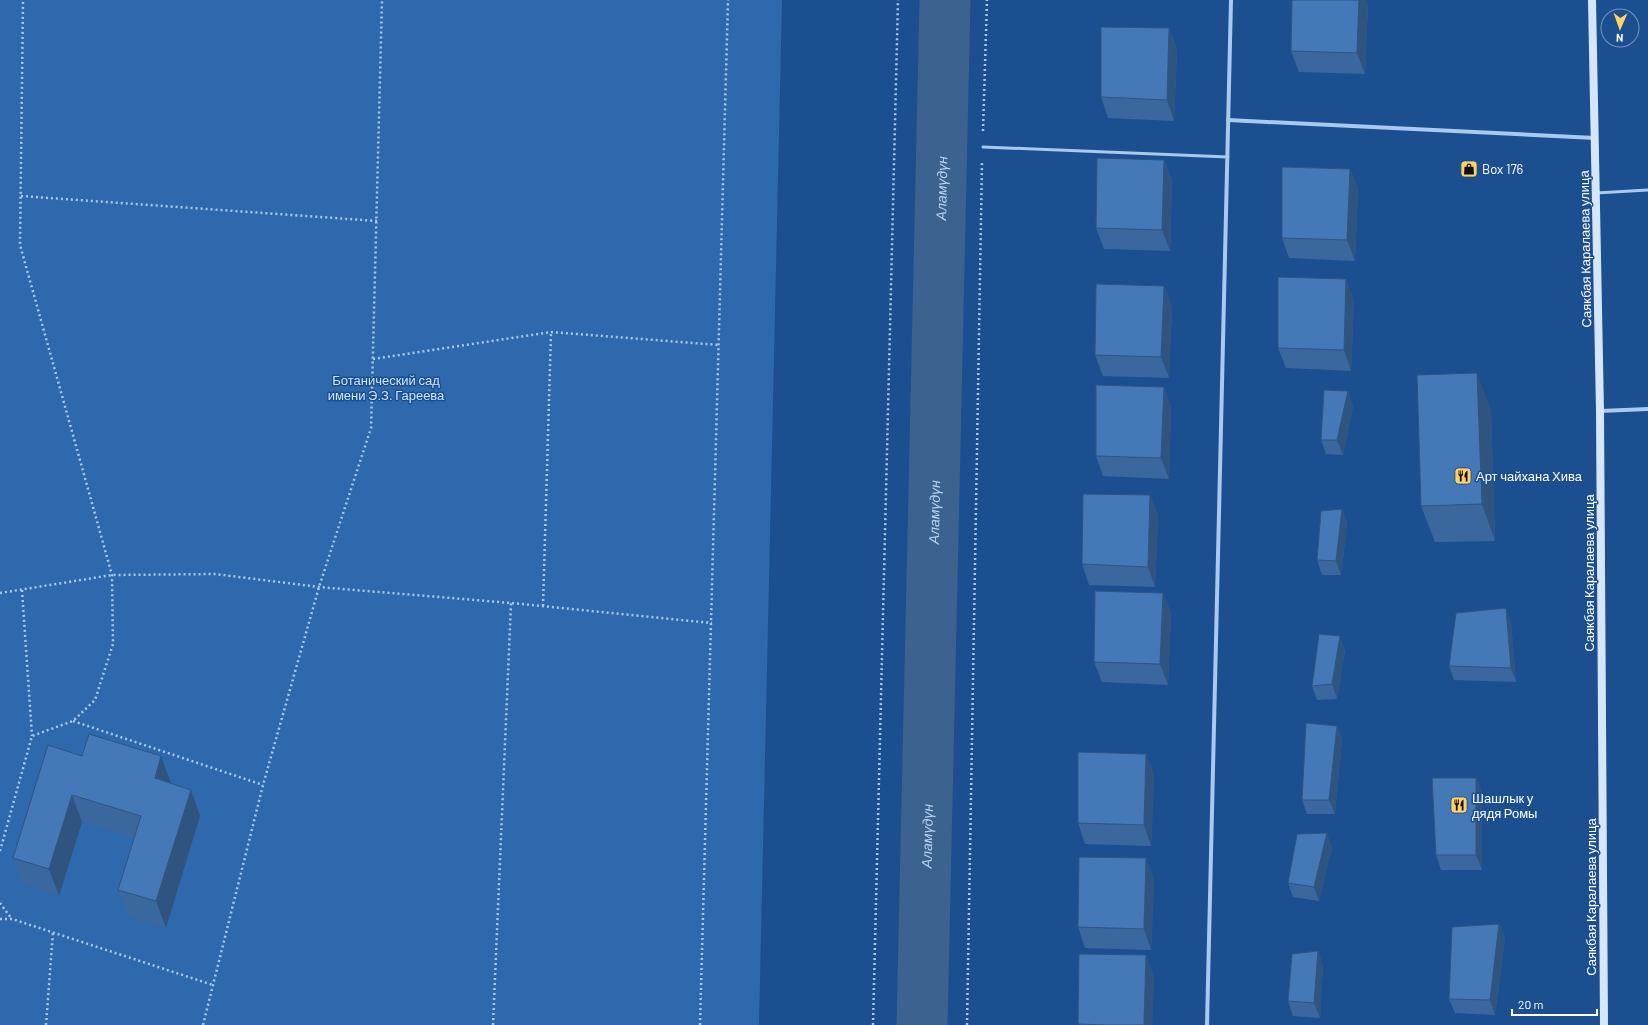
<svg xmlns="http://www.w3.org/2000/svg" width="1648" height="1025" viewBox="0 0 1648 1025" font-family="Barlow,sans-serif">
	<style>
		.green { fill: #2e69ad }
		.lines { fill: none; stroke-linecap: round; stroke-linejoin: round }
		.river { stroke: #3c6290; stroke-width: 51 }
		.path { stroke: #a9c9ee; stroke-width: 2.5; stroke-dasharray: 2 3; stroke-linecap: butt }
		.service { stroke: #a9c9ee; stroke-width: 3 }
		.minor { stroke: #a9c9ee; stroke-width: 4 }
		.secondary { stroke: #d6e6fa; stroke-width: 8 }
		.wall { fill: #3a679d }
		.shaded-wall { fill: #305480 }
		.building { fill: #4478b7; stroke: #305480 }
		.labels { text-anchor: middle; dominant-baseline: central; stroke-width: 3; stroke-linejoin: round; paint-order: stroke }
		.poi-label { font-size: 13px; fill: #fff; stroke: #1b4f8f; text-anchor: start }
		.street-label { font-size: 13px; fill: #fff; stroke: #1b4f8f }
		.park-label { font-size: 13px; fill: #cfe3fa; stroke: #1b4f8f }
		.water-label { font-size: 14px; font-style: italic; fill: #b5d3f5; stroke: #1b4f8f }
	</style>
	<rect width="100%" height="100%" fill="#1b4f8f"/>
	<path class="green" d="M0 0H782L759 1025H0Z"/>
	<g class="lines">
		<path class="river" id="s1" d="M922 1025 945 0"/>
		<g class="path">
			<path d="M983 131 987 0"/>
			<path d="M21 196 377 221"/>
			<path d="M373 359 551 332 719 345"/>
			<path d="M22 590 32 736"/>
			<path d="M0 593 112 575 215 574 319 587 511 603 712 623"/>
			<path d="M543 606 551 332"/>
			<path d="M73 721 263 785"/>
			<path d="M0 851 32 736 73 721 95 700 113 644 112 575 20 245 23 0"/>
			<path d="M0 903 11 918"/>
			<path d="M0 919H12L213 985"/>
			<path d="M46 1025 53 932"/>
			<path d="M203 1025 263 785 319 587 371 428 382 0"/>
			<path d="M493 1025 511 603"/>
			<path d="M700 1025 728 0"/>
			<path d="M873 1025 898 0"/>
			<path d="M967 1025 982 162"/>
		</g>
		<g class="service">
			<path d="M983 147 1228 157"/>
			<path d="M1596 193 1648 190"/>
		</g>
		<g class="minor">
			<path d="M1228 120 1595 138"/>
			<path d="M1600 411 1648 409"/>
			<path d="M1207 1025 1231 0"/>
		</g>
		<path class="secondary" d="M1592 0 1600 411 1604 1025"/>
	</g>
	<g class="wall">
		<path d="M1368 3 1365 74 1299 72 1291 51Z"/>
		<path d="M1169 28 1177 49 1174 121 1108 118 1101 97Z"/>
		<path d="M1164 160 1172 181 1170 251 1104 249 1096 228Z"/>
		<path d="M1350 169 1358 189 1355 261 1289 258 1282 238Z"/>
		<path d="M1164 286 1172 307 1169 378 1103 376 1095 355Z"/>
		<path d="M1354 300 1351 371 1286 368 1278 348Z"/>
		<path d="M1164 387 1171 407 1169 479 1103 476 1096 456Z"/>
		<path d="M1353 406 1343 455 1326 454 1321 440Z"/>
		<path d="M1491 410 1495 541 1435 542 1421 506Z"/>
		<path d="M1150 495 1158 516 1155 587 1089 585 1082 564Z"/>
		<path d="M1342 509 1347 524 1341 575H1322L1317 560Z"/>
		<path d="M1163 593 1171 613 1168 685 1102 682 1094 662Z"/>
		<path d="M1511 623 1516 682 1454 680 1449 666Z"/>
		<path d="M1345 650 1337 699 1317 700 1312 686Z"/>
		<path d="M1337 726 1342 740 1335 814H1307L1302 800Z"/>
		<path d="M48 745 171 783 200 816 166 928 128 917 118 890 134 838 82 822 59 896 23 884 13 858Z"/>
		<path d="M1146 754 1154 775 1151 846 1085 844 1078 823Z"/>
		<path d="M1476 778 1482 793V870H1441L1436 855Z"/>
		<path d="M1332 847 1319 901 1293 897 1288 883Z"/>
		<path d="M1146 858 1154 879 1151 950 1085 948 1078 927Z"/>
		<path d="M1499 924 1505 938 1495 1015 1455 1013 1449 999Z"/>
		<path d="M1318 951 1323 966 1320 1018 1293 1016 1288 1001Z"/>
		<path d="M1146 955 1154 976 1152 1025H1079L1078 1024Z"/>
	</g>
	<g class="shaded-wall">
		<path d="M1359 0H1366L1368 3 1365 74 1357 53Z"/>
		<path d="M1169 28 1177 49 1174 121 1167 100Z"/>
		<path d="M1164 160 1172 181 1170 251 1162 230Z"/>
		<path d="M1350 169 1358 189 1355 261 1347 240Z"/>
		<path d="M1346 279 1354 300 1351 371 1344 350Z"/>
		<path d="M1164 286 1172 307 1169 378 1161 357Z"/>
		<path d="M1477 373 1491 410 1495 541 1482 504Z"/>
		<path d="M1164 387 1171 407 1169 479 1161 458Z"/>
		<path d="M1348 391 1353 406 1343 455 1337 440Z"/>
		<path d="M1150 495 1158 516 1155 587 1148 567Z"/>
		<path d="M1342 509 1347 524 1341 575 1336 561Z"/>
		<path d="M1163 593 1171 613 1168 685 1160 664Z"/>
		<path d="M1506 608 1511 623 1516 682 1511 668Z"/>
		<path d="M1340 636 1345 650 1337 699 1332 684Z"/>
		<path d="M1337 726 1342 740 1335 814 1329 800Z"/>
		<path d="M1146 754 1154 775 1151 846 1144 825Z"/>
		<path d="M161 756 171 783 155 778Z"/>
		<path d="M1476 778 1482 793V870L1476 855Z"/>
		<path d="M191 790 200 816 166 928 156 901Z"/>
		<path d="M72 795 82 822 59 896 49 869Z"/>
		<path d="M1327 833 1332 847 1319 901 1314 887Z"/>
		<path d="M1146 858 1154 879 1151 950 1144 929Z"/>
		<path d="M1499 924 1505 938 1495 1015 1490 1000Z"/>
		<path d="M1318 951 1323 966 1320 1018 1314 1003Z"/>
		<path d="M1146 955 1154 976 1152 1025H1144Z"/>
	</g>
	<g class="building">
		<path d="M1292 0H1359L1357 53 1291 51Z"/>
		<path d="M1101 27 1169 28 1167 100 1101 97Z"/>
		<path d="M1097 158 1164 160 1162 230 1096 228Z"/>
		<path d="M1282 167 1350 169 1347 240 1282 238Z"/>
		<path d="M1278 277 1346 279 1344 350 1278 348Z"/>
		<path d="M1096 284 1164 286 1161 357 1095 355Z"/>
		<path d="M1477 373 1482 504 1421 506 1417 375Z"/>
		<path d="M1096 385 1164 387 1161 458 1096 456Z"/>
		<path d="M1324 390 1348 391 1337 440H1321Z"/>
		<path d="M1083 494 1150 495 1148 567 1082 564Z"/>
		<path d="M1342 509 1336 561 1317 560 1321 511Z"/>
		<path d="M1095 591 1163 593 1160 664 1094 662Z"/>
		<path d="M1506 608 1511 668 1449 666 1456 613Z"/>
		<path d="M1319 634 1340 636 1332 684 1312 686Z"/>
		<path d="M1306 723 1337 726 1329 800H1302Z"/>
		<path d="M89 734 161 756 155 778 191 790 156 901 118 890 141 816 72 795 49 869 13 858 48 745 82 756Z"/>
		<path d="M1078 752 1146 754 1144 825 1078 823Z"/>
		<path d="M1432 778H1476V855H1436Z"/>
		<path d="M1327 833 1314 887 1288 883 1297 834Z"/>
		<path d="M1079 857 1146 858 1144 929 1078 927Z"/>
		<path d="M1499 924 1490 1000 1449 999 1452 927Z"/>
		<path d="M1318 951 1314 1003 1288 1001 1292 954Z"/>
		<path d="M1079 954 1146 955 1144 1025H1107L1078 1024Z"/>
	</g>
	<defs>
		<g id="shop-square" transform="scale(0.9)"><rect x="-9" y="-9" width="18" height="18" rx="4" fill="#ffd166" stroke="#1b4f8f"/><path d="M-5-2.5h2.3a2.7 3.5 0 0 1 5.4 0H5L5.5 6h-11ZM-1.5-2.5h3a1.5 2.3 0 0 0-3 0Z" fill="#111"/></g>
		<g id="restaurant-square" transform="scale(0.9)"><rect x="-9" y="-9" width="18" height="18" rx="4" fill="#ffd166" stroke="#1b4f8f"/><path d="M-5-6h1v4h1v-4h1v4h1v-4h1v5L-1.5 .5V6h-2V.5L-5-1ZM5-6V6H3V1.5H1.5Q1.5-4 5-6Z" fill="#111"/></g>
	</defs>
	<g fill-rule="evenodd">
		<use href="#shop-square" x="1469" y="169"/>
		<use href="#restaurant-square" x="1463" y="476"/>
		<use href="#restaurant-square" x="1459" y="805"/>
	</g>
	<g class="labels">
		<g class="poi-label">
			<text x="1482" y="169">Box 176</text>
			<text x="1476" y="476">Арт чайхана Хива</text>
			<text x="1472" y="798">Шашлык у<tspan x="1472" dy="15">дядя Ромы</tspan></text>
		</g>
		<g class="street-label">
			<text transform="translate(1585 249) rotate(-91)">Саякбая Каралаева улица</text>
			<text transform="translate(1589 573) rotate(-90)">Саякбая Каралаева улица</text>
			<text transform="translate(1591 897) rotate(-90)">Саякбая Каралаева улица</text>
		</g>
		<g class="park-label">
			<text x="386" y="380">Ботанический сад<tspan x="386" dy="15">имени Э.З. Гареева</tspan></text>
		</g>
		<g class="water-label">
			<text stroke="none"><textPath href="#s1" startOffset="837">Аламүдүн</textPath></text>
			<text stroke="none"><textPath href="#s1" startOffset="513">Аламүдүн</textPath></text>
			<text stroke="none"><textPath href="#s1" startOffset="189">Аламүдүн</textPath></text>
		</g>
	</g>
	<g transform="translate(1620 28) rotate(182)"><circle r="19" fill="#1b4f8f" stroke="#7695bc"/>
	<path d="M0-3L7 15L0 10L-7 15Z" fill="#ffd166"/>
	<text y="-6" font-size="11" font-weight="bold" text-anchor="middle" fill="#ffffff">N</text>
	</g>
	<path d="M1512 1009v6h85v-6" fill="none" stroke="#ffffff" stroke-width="2"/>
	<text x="1518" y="1009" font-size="12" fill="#ffffff" stroke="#1b4f8f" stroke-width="3" paint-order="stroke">20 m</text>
</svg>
